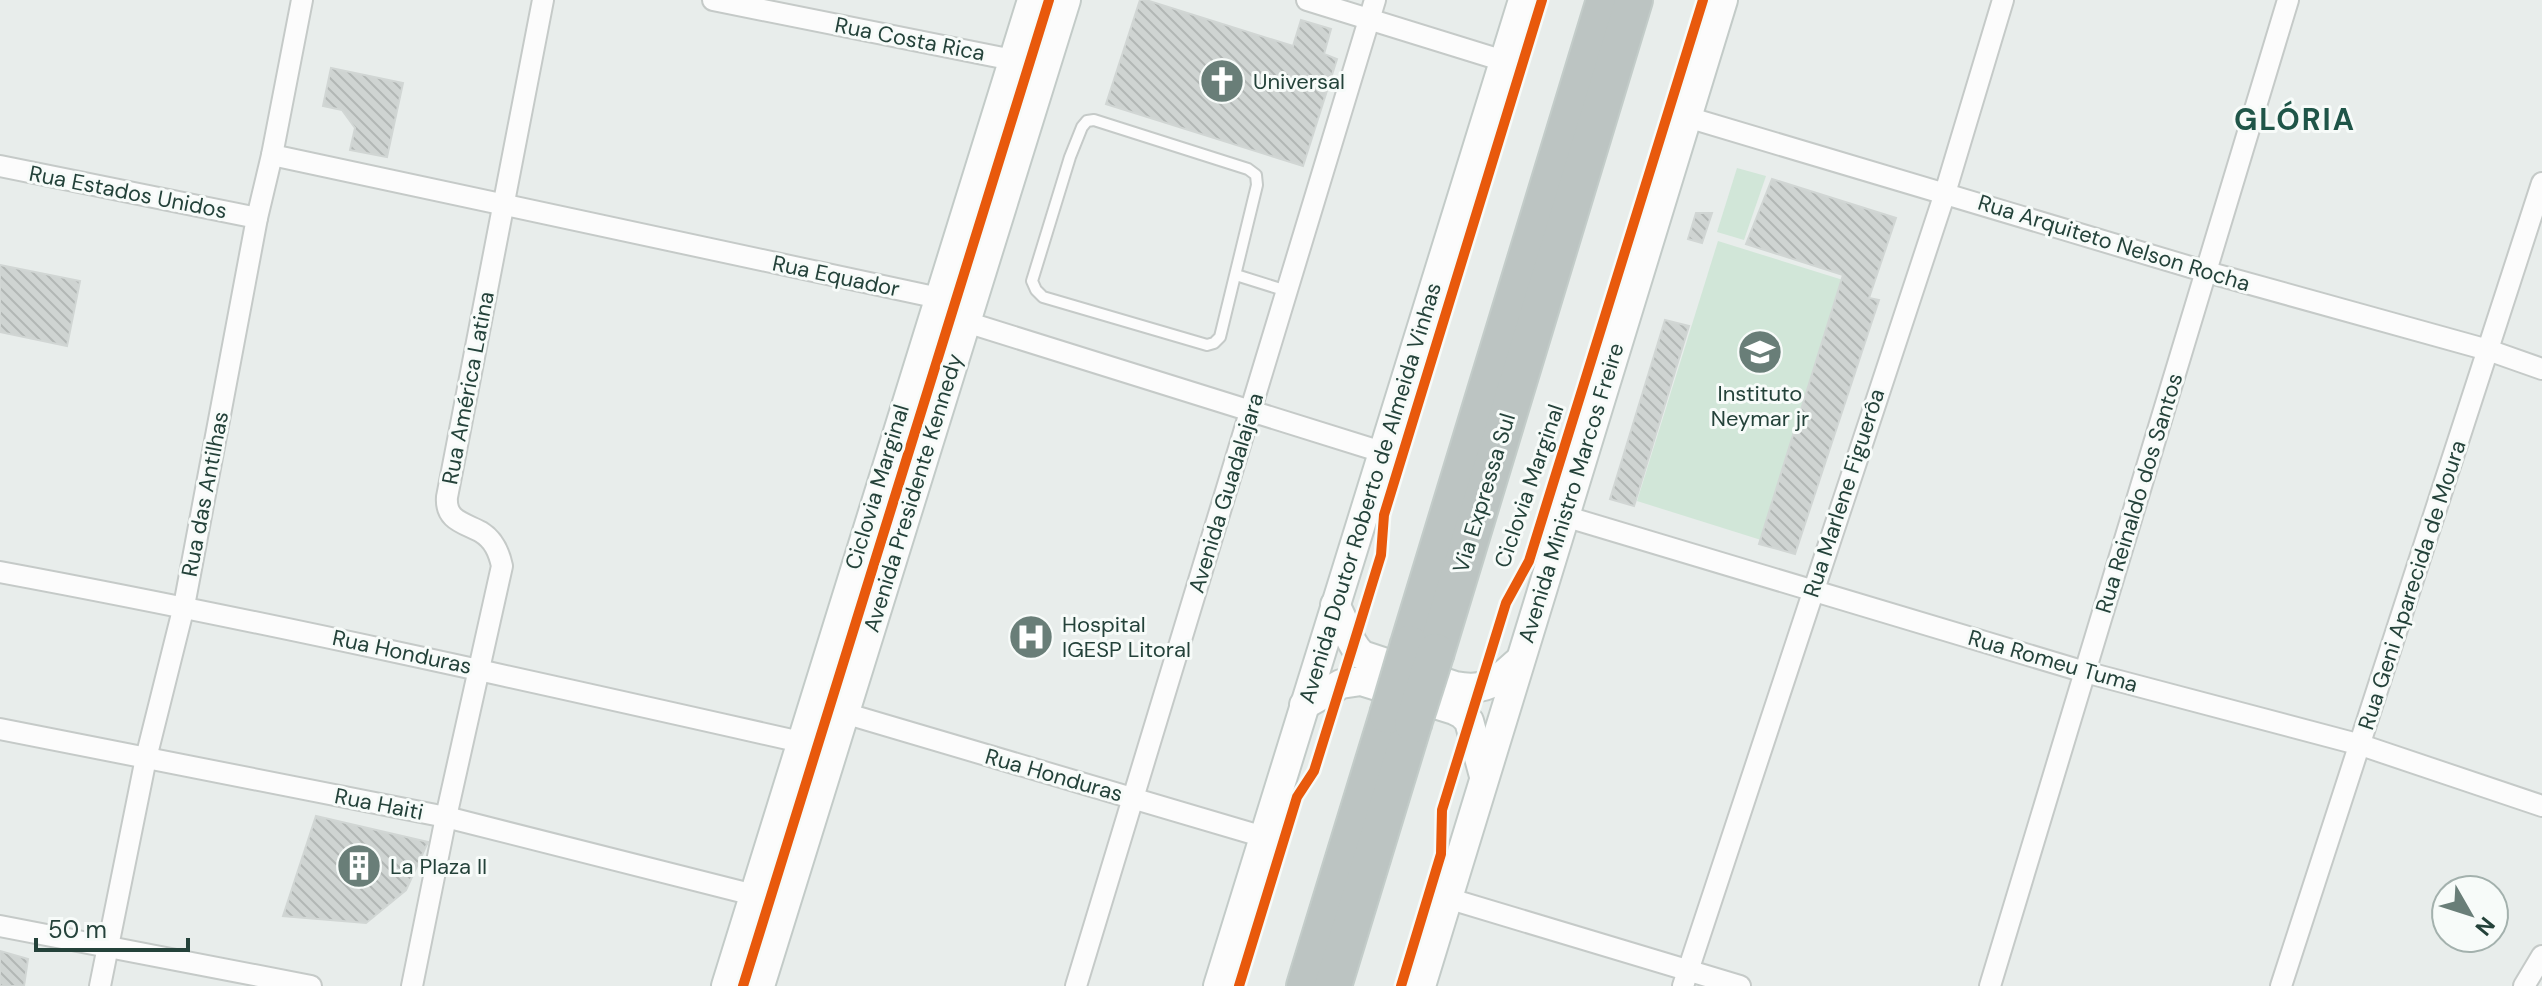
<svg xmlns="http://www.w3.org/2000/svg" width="2542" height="986" viewBox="0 0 2542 986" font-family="'DM Sans',sans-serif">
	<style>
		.green { fill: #d1e6d8 }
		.building { fill: url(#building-back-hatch); stroke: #d1d6d4; stroke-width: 2 }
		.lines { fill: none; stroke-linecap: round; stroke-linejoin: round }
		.lane-casing { stroke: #c5cac8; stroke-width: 14 }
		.street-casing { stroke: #c5cac8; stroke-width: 24 }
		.secondary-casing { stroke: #c3cbc8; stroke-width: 32 }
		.highway-casing { stroke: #c3ccc9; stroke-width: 40 }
		.lane { stroke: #fcfcfc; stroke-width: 10 }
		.street { stroke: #fcfcfc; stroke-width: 20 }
		.secondary { stroke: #fcfcfc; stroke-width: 28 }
		.highway { stroke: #bcc4c2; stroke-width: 36 }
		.highway-bridge-casing { stroke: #c3ccc9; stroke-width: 40; stroke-linecap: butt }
		.highway-bridge { stroke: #bcc4c2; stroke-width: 36 }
		.cycleway-casing { stroke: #f7fbf9; stroke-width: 15 }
		.cycleway { stroke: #e8590c; stroke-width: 10 }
		.labels { text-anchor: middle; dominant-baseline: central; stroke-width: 6; stroke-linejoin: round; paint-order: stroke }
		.street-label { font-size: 22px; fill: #24423a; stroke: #f7fbf9 }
		.poi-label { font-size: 22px; fill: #24423a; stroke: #f7fbf9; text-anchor: start }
		.district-label { font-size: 30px; font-weight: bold; letter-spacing: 2px; fill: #1f5548; stroke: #f7fbf9 }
	</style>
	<defs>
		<pattern id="building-back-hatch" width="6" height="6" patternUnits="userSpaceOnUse" patternTransform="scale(2)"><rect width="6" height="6" fill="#cfd4d2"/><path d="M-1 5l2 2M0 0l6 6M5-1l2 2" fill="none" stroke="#b2b7b5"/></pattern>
	</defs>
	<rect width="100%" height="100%" fill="#e8edeb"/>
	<g class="green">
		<path d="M1737 168 1766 176 1744 240 1717 232Z"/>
		<path d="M1718 241 1859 285 1777 545 1637 501Z"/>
	</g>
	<g class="building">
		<path d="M1140 0H1146L1293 46 1301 20 1331 29 1324 54 1337 59 1303 166 1106 104Z"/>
		<path d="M331 68 403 83 387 157 350 150 355 128 342 110 323 106Z"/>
		<path d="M1772 179 1896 218 1869 298 1879 300 1795 554 1759 544 1843 275 1746 244Z"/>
		<path d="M1696 213H1712L1702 243 1688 239Z"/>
		<path d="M0 265 80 281 67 346 0 332Z"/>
		<path d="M1665 320 1689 326 1634 506 1610 499Z"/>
		<path d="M316 816 428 842 406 890 366 923 283 916Z"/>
		<path d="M0 951 28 959 24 986H0Z"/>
	</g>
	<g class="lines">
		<g class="lane-casing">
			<g id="lane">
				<path d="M1094 120 1248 169 1256 175 1257 185 1220 337 1214 343 1207 345 1043 297 1036 290 1032 281 1070 157 1082 127 1087 121Z"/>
				<path d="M1236 275 1287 291"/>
			</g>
		</g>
		<g class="street-casing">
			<g id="street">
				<path d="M713 0 1013 60"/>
				<path d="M1307 0 1504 61"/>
				<path d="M1687 117 2207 272 2488 350 2542 369"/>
				<path d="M272 155 939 298 966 322 1382 452"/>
				<path d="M0 166 257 218"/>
				<path d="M1564 516 2085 672 2361 745 2542 806"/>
				<path d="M0 572C269 622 535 682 801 742"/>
				<path d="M844 713 1264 837"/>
				<path d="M0 729 446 817 754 895"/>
				<path d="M1447 898 1740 986"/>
				<path d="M0 926 311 986"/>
				<path d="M100 986 146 758 184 606 257 218 272 155 302 0"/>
				<path d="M412 986 446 817 502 566C499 552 494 540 481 532 465 523 445 521 447 497L543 0"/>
				<path d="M1076 986 1375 0"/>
				<path d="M1683 986 1945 193 2003 0"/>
				<path d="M1990 986 2288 0"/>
				<path d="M2281 986 2542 183"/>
				<path d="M2524 986 2542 956"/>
			</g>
		</g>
		<g class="secondary-casing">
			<g id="secondary">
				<path d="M1335 605C1346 622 1347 641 1362 655L1455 686C1487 692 1496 682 1519 661"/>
				<path d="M1304 705 1341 684 1361 681 1454 710 1462 714 1469 721 1484 776"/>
				<path d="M726 986 1032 0"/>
				<path d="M760 986 1066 0"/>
				<path d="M1218 986 1523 0"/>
				<path d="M1421 986 1723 0"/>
			</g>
		</g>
		<g class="highway-casing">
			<g id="highway">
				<path d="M1409 644 1605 0"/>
				<path d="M1436 652 1634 0"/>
				<path d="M1305 986 1388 715"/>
				<path d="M1333 986 1413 724"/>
			</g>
		</g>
		<use href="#lane" class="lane"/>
		<use href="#street" class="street"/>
		<use href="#secondary" class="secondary"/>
		<use href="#highway" class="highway"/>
		<g class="highway-bridge-casing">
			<g id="highway-bridge">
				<path d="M1388 715 1409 644"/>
				<path d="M1413 724 1436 652"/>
			</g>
		</g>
		<use href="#highway-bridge" class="highway-bridge"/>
		<g class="cycleway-casing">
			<g id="cycleway">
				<path d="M743 986 1049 0"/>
				<path d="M1239 986 1297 797 1314 771 1353 646 1381 555 1384 515 1542 0"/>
				<path d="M1401 986 1441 854 1442 810 1506 603 1529 561 1703 0"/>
			</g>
		</g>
		<use href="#cycleway" class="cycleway"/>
	</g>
	<defs>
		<g id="church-disc" transform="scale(2.3)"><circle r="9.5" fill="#697e78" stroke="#f7fbf9"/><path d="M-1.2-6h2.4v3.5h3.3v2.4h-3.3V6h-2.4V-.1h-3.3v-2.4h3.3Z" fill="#fff"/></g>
		<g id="school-disc" transform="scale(2.3)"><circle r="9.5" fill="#697e78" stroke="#f7fbf9"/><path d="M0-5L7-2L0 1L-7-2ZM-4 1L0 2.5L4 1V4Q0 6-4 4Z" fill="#fff"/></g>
		<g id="hospital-disc" transform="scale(2.3)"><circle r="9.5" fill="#697e78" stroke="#f7fbf9"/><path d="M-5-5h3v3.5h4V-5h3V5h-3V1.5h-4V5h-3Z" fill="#fff"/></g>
		<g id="building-disc" transform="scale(2.3)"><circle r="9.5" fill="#697e78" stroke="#f7fbf9"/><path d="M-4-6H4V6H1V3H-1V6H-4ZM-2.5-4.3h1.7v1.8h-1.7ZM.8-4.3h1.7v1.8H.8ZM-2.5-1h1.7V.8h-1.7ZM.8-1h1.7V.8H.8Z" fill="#fff"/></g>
	</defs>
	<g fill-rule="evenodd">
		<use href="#church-disc" x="1222" y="81"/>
		<use href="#school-disc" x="1760" y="352"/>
		<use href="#hospital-disc" x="1031" y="637"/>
		<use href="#building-disc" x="359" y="866"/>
	</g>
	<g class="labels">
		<g class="street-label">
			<text transform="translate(910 39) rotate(11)">Rua Costa Rica</text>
			<text transform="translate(128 192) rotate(11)">Rua Estados Unidos</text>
			<text transform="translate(2114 243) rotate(17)">Rua Arquiteto Nelson Rocha</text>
			<text transform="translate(836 276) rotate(12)">Rua Equador</text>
			<text transform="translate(468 388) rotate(-79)">Rua América Latina</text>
			<text transform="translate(1529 486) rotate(-71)">Ciclovia Marginal</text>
			<text transform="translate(877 487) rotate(-73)">Ciclovia Marginal</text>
			<text transform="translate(913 493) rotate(-73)">Avenida Presidente Kennedy</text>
			<text transform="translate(1226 493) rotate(-73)">Avenida Guadalajara</text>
			<text transform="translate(1370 493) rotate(-73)">Avenida Doutor Roberto de Almeida Vinhas</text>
			<text transform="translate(1484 493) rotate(-73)">Via Expressa Sul</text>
			<text transform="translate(1571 493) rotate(-73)">Avenida Ministro Marcos Freire</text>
			<text transform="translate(1844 493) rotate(-72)">Rua Marlene Figuerôa</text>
			<text transform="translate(2139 493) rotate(-73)">Rua Reinaldo dos Santos</text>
			<text transform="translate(205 494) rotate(-79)">Rua das Antilhas</text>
			<text transform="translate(2412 585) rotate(-72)">Rua Geni Aparecida de Moura</text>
			<text transform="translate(402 652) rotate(12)">Rua Honduras</text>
			<text transform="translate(2053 661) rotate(16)">Rua Romeu Tuma</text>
			<text transform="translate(1054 775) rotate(16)">Rua Honduras</text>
			<text transform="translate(379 804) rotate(11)">Rua Haiti</text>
		</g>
		<g class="poi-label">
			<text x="1253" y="81">Universal</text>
			<text x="1760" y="393" text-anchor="middle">Instituto<tspan x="1760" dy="25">Neymar jr</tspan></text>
			<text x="1062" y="624">Hospital<tspan x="1062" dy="25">IGESP Litoral</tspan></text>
			<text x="390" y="866">La Plaza II</text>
		</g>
		<g class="district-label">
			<text x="2295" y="119">GLÓRIA</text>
		</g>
	</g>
	<g transform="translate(2470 914) rotate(129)"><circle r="38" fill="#f7fbf9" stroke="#a3b1ad" stroke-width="2"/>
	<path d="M0-6L14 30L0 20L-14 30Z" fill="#697e78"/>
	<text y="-12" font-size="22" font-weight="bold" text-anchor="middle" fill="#24423a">N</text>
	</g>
	<path d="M36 938v12h152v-12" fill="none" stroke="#24423a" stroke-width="4"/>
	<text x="48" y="938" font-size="24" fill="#24423a" stroke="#f7fbf9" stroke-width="6" paint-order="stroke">50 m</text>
</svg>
